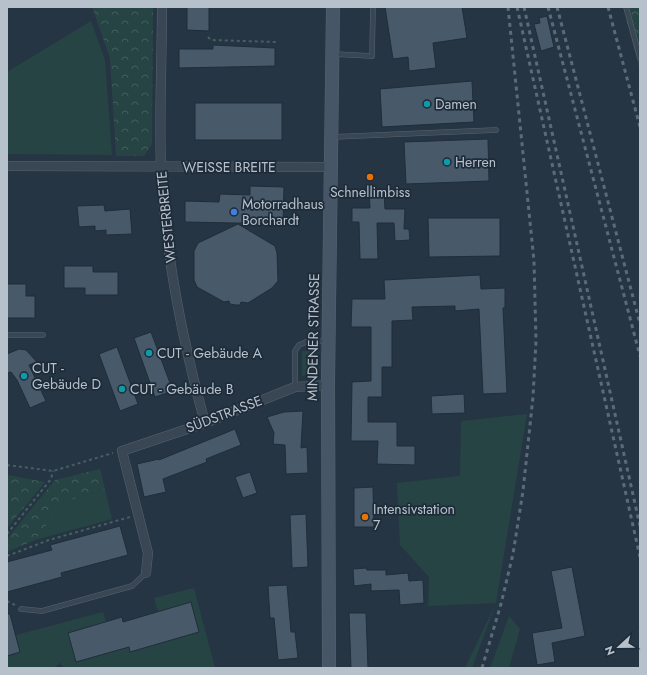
<svg xmlns="http://www.w3.org/2000/svg" width="647" height="675" viewBox="0 0 647 675" font-family="Jost,sans-serif">
	<style>
		.grass { fill: #274444 }
		.forest { fill: url(#forest-crowns) }
		.building { fill: #485969; stroke: #202d3a }
		.lines { fill: none; stroke-linecap: round; stroke-linejoin: round }
		.lane-casing { stroke: #576470; stroke-width: 5.5 }
		.street-casing { stroke: #576470; stroke-width: 10 }
		.secondary-casing { stroke: #576470; stroke-width: 14 }
		.path { stroke: #456060; stroke-width: 2; stroke-dasharray: 3 3; stroke-linecap: butt }
		.lane { stroke: #394653; stroke-width: 4.5 }
		.street { stroke: #394653; stroke-width: 9 }
		.secondary { stroke: #475666; stroke-width: 13 }
		.rail { stroke: #5b6b7a; stroke-width: 3; stroke-dasharray: 4 4; stroke-linecap: butt }
		.culture-dot { fill: #0f9aa8; stroke: #1e2b38; stroke-width: 1.5 }
		.food-dot { fill: #e8710a; stroke: #1e2b38; stroke-width: 1.5 }
		.shop-dot { fill: #3f7fe0; stroke: #1e2b38; stroke-width: 1.5 }
		.labels { text-anchor: middle; dominant-baseline: central; stroke-width: 3.5; stroke-linejoin: round; paint-order: stroke }
		.poi-label { font-size: 14px; fill: #b6c1cc; stroke: #1e2b38; text-anchor: start }
		.street-label { font-size: 14px; fill: #b6c1cc; stroke: #1e2b38 }
	</style>
	<defs>
		<pattern id="forest-crowns" width="20" height="18" patternUnits="userSpaceOnUse"><rect width="20" height="18" fill="#274444"/><path d="M2 6a3 3 0 1 1 6 0M12 15a3 3 0 1 1 6 0" fill="none" stroke="#445d5e"/></pattern>
	</defs>
	<rect width="100%" height="100%" fill="#253543"/>
	<g class="grass">
		<path d="M91 21 105 60 112 155 7 154V72Z"/>
		<path d="M302 351H310V374L302 376Z"/>
		<path d="M527 414 496 603 472 668H465L496 603 428 606 429 577 400 545 397 483 460 476 461 421Z"/>
		<path d="M105 489 112 519 35 540 64 502Z"/>
		<path d="M194 588 215 668H64L60 663 54 668H7V656L20 652 16 635 103 612 106 622 68 633 76 662 129 647 131 652 199 632 191 602 158 612 154 598Z"/>
		<path d="M509 616 520 629 509 668H490Z"/>
	</g>
	<g class="forest">
		<path d="M92 7H153L152 144 144 156H116L110 58Z"/>
		<path d="M623 7H640V71Z"/>
		<path d="M100 469 105 489 64 502 35 540 7 552V539L55 480Z"/>
		<path d="M8 475 45 482 7 528V478Z"/>
	</g>
	<g class="building">
		<path d="M187 7H209V31L187 30Z"/>
		<path d="M385 7H462L467 38 433 43 436 68 409 71 408 57 393 59Z"/>
		<path d="M547 16 554 47 541 51 534 24 540 23 539 18Z"/>
		<path d="M213 45 275 48V66L179 68V49H213Z"/>
		<path d="M472 81 474 122 382 127 380 89Z"/>
		<rect x="195" y="103" width="87" height="37"/>
		<path d="M488 139 489 181 406 184 404 142Z"/>
		<path d="M250 186 284 187 283 224 185 222V201L219 202 220 194 250 195Z"/>
		<path d="M384 191 385 209H405L404 229H409L410 240 395 241 394 223H377L378 259H360L359 222H352V208H370L369 192Z"/>
		<path d="M104 205 105 211 130 209 132 234 106 235V230L95 231V226L79 227 77 206Z"/>
		<path d="M428 218H500V256L429 257Z"/>
		<path d="M238 224 275 246 277 253 278 281 272 288 248 303 241 302 240 305H236L230 304 229 301 224 302 197 287 194 280V251L198 243Z"/>
		<path d="M64 266H93V272H118V295H85V288H64Z"/>
		<path d="M480 275 481 289 505 288V308H503L507 393 483 394 479 309 455 311V306L412 307 413 320 392 321V367H382V397H368V422H397V446H415V465L377 464 378 441H351L352 382 371 381V327H351L352 299H385L384 280Z"/>
		<path d="M7 284H26V296H35V318H7Z"/>
		<path d="M151 332 173 391 155 397 134 338Z"/>
		<path d="M117 347 138 404 120 411 99 354Z"/>
		<path d="M19 349 26 350 37 362 29 365 46 401 30 408 17 380 11 372 7 373V354Z"/>
		<path d="M464 394 465 413 432 414 431 396Z"/>
		<path d="M303 411 301 448 307 447 308 473 286 474 285 445 273 444 274 433 267 417 284 412Z"/>
		<path d="M235 429 241 445 206 459 207 462 163 479 166 492 144 497 137 464 159 459V460Z"/>
		<path d="M250 472 257 493 243 498 235 477Z"/>
		<path d="M373 487 374 527H354V488Z"/>
		<path d="M306 514 308 567 292 568 290 515Z"/>
		<path d="M120 526 128 555 61 573 62 577 7 592V562L52 550 50 545Z"/>
		<path d="M572 567 585 636 552 643 555 662 537 665 532 633 562 628 551 571Z"/>
		<path d="M366 568 367 570H386V575L408 573 409 581 423 580 424 603 400 605 399 590 371 591V584L354 586 353 569Z"/>
		<path d="M287 585 291 632H295L298 658 278 660 274 618H270L268 586Z"/>
		<path d="M191 602 199 632 130 652 129 647 76 662 68 633 122 617 123 622Z"/>
		<path d="M349 613H366L368 668H351Z"/>
		<path d="M7 614H10L20 652 7 656Z"/>
	</g>
	<g class="lines">
		<g class="lane-casing">
			<g id="lane">
				<path d="M626 7 640 58"/>
				<path d="M333 54 372 56 373 7"/>
				<path d="M332 137 496 130"/>
				<path d="M7 335H43"/>
				<path d="M295 387V351L299 345 306 342 327 341"/>
				<path d="M21 609 42 611 132 586 146 573"/>
			</g>
		</g>
		<g class="street-casing">
			<g id="street">
				<path d="M162 7C162 60 159 114 161 167 165 255 182 339 205 423"/>
				<path d="M7 166 331 167"/>
				<path d="M146 573 148 553 122 451 205 423 295 387 328 385"/>
			</g>
		</g>
		<g class="secondary-casing">
			<path id="secondary" d="M329 668 328 381 333 7"/>
		</g>
		<g class="path">
			<path d="M208 37 211 40 276 42"/>
			<path d="M7 465 53 471 113 453"/>
			<path d="M7 534 51 479 53 471"/>
			<path d="M7 556 49 540 130 517"/>
			<path d="M7 601 15 605"/>
		</g>
		<use href="#lane" class="lane"/>
		<use href="#street" class="street"/>
		<use href="#secondary" class="secondary"/>
		<g class="rail">
			<path d="M517 7 640 557"/>
			<path d="M524 7 640 526"/>
			<path d="M548 7 640 356"/>
			<path d="M557 7 640 324"/>
			<path d="M608 7 640 127"/>
			<path d="M482 668 501 604 513 554 523 491 533 397 536 341 534 261 508 7"/>
		</g>
	</g>
	<g class="culture-dot">
		<circle cx="427" cy="104" r="4"/>
		<circle cx="447" cy="162" r="4"/>
		<circle cx="149" cy="353" r="4"/>
		<circle cx="24" cy="376" r="4"/>
		<circle cx="122" cy="389" r="4"/>
	</g>
	<g class="food-dot">
		<circle cx="370" cy="177" r="4"/>
		<circle cx="365" cy="517" r="4"/>
	</g>
	<circle class="shop-dot" cx="234" cy="212" r="4"/>
	<g class="labels">
		<g class="poi-label">
			<text x="435" y="104">Damen</text>
			<text x="455" y="162">Herren</text>
			<text x="370" y="192" text-anchor="middle">Schnellimbiss</text>
			<text x="242" y="204">Motorradhaus<tspan x="242" dy="16">Borchardt</tspan></text>
			<text x="157" y="353">CUT - Gebäude A</text>
			<text x="32" y="368">CUT -<tspan x="32" dy="16">Gebäude D</tspan></text>
			<text x="130" y="389">CUT - Gebäude B</text>
			<text x="373" y="509">Intensivstation<tspan x="373" dy="16">7</tspan></text>
		</g>
		<g class="street-label">
			<text x="229" y="167">WEISSE BREITE</text>
			<text transform="translate(166 217) rotate(-96)">WESTERBREITE</text>
			<text transform="translate(313 337) rotate(-89)">MINDENER STRASSE</text>
			<text transform="translate(224 414) rotate(-21)">SÜDSTRASSE</text>
		</g>
	</g>
	<rect width="647" height="675" fill="none" stroke="#b6c1cc" stroke-width="16"/>
	<g transform="translate(619 647) rotate(248)" stroke="#1e2b38" stroke-width="3" paint-order="stroke">
	<path d="M0-3L7 15L0 10L-7 15Z" fill="#b6c1cc"/>
	<text y="-6" font-size="11" font-weight="bold" text-anchor="middle" fill="#b6c1cc">N</text>
	</g>
</svg>
